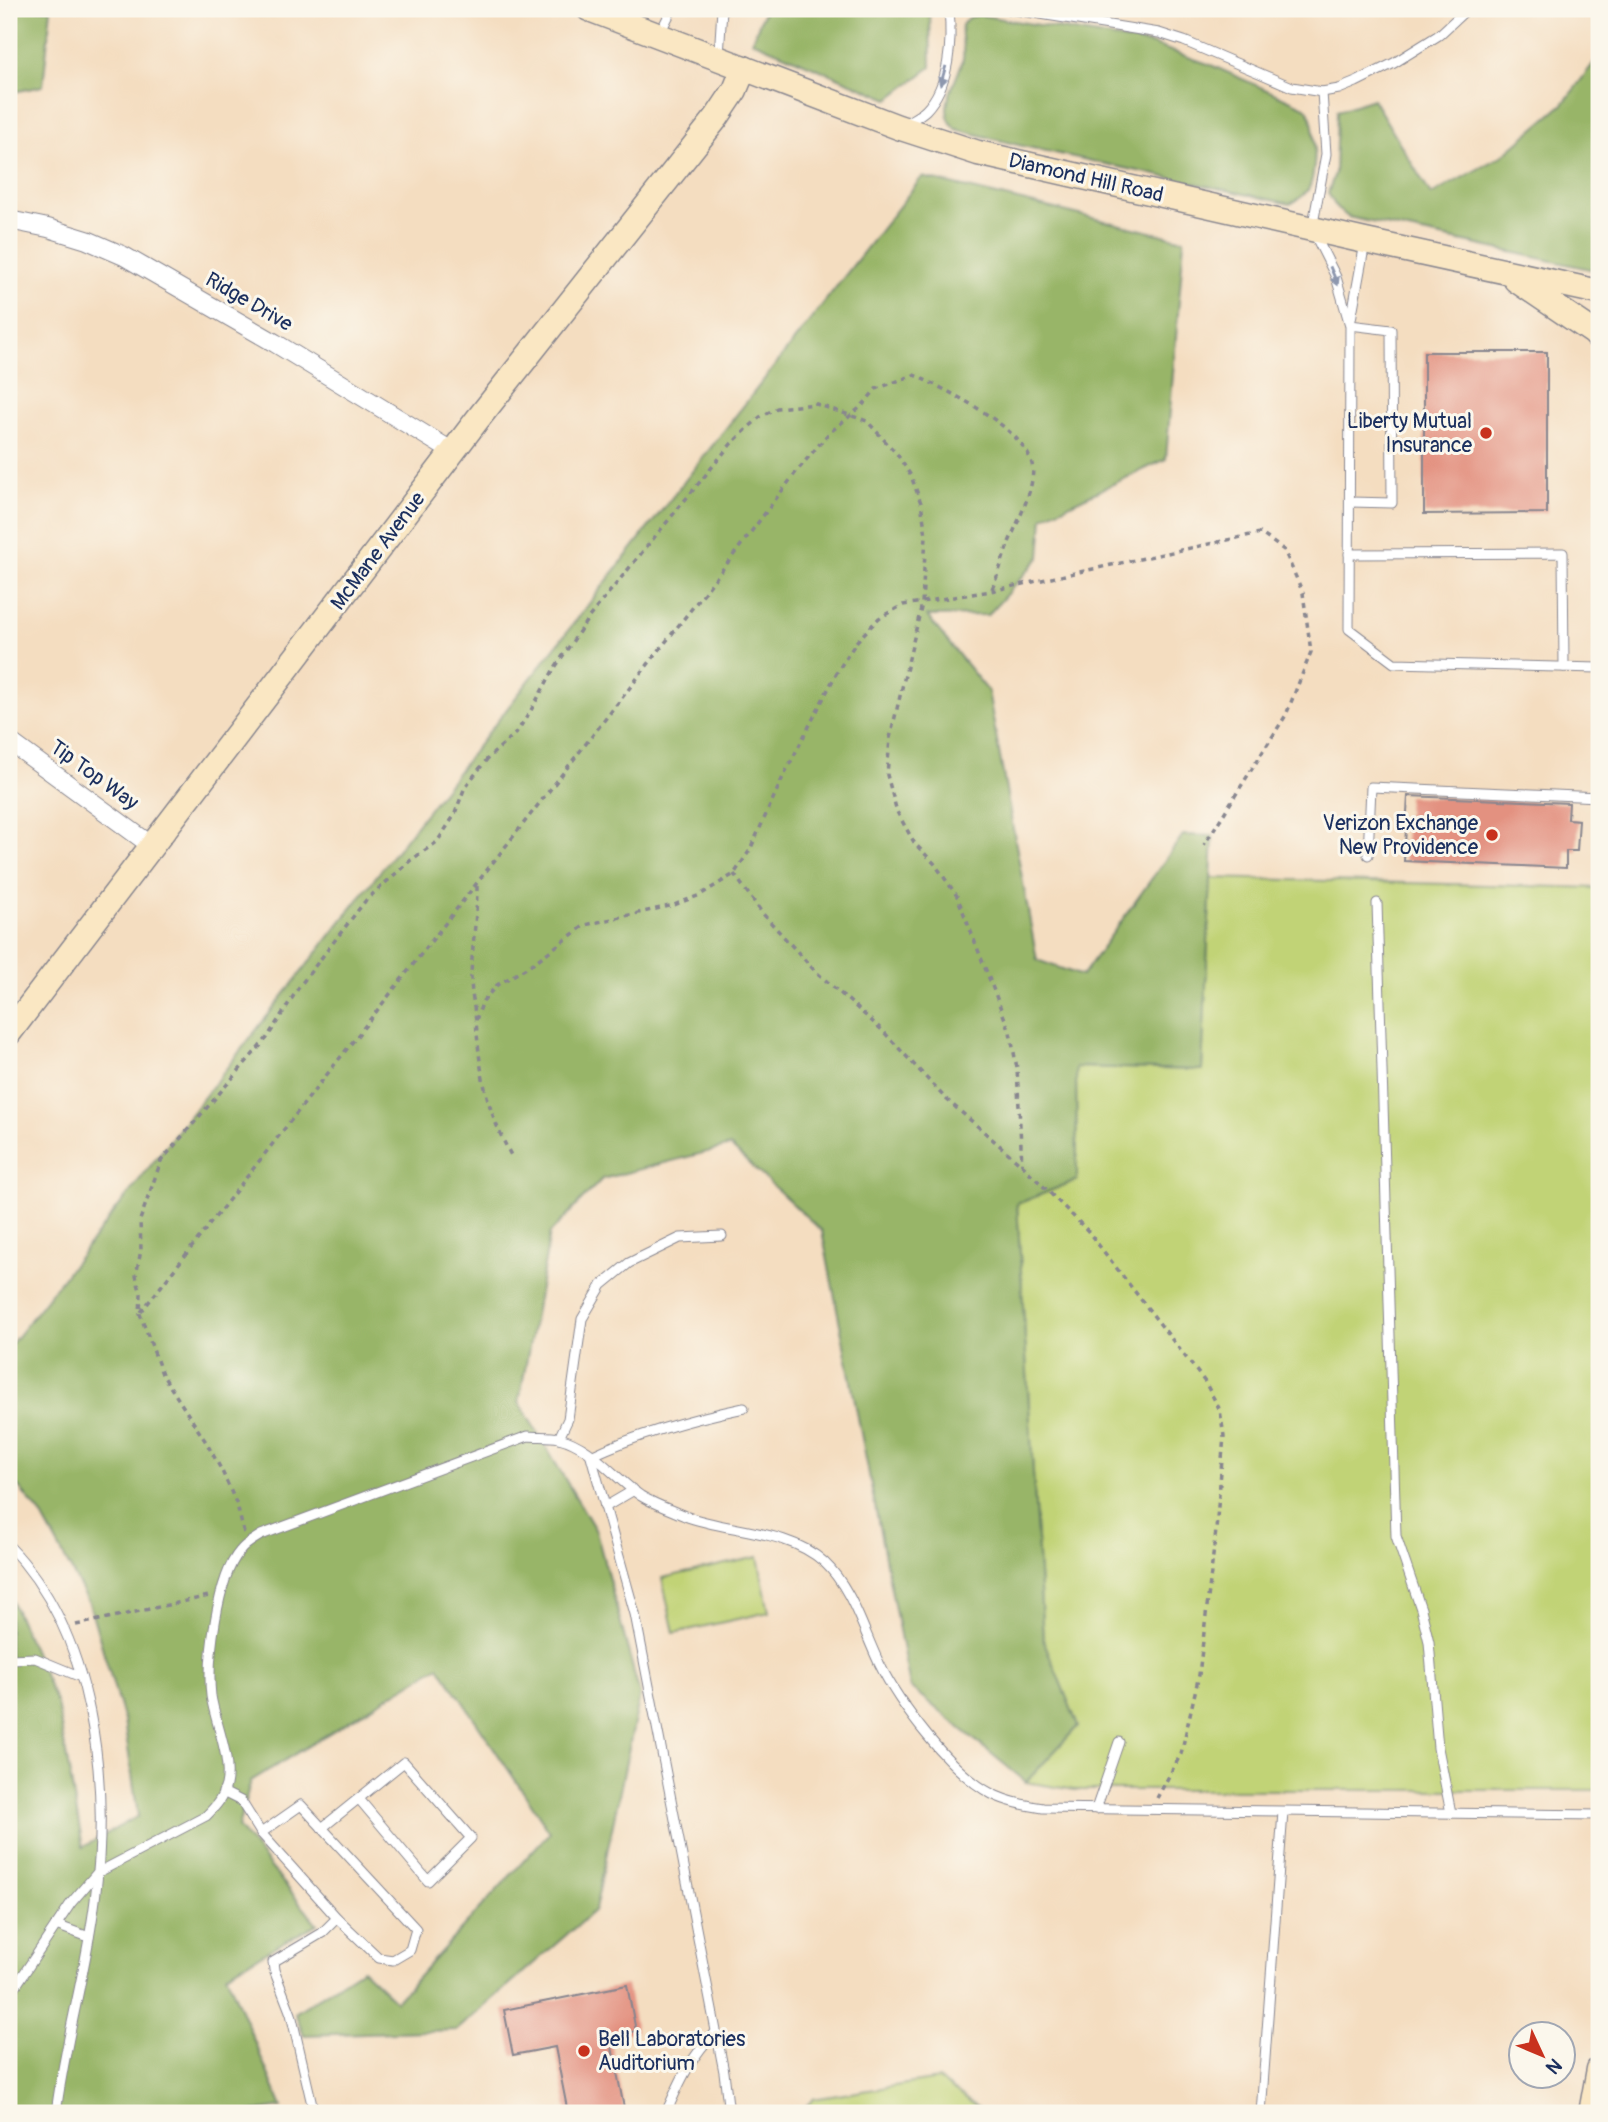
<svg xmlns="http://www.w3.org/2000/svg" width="1608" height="2122" viewBox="0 0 1608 2122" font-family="Pangolin,sans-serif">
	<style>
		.green { fill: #c1d376; stroke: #6e816a; stroke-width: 2 }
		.forest { fill: #98b567; stroke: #5a7262; stroke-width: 2 }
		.building { fill: #e39180 }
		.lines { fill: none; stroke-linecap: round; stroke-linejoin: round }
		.lane-casing { stroke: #88868f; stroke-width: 11 }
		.street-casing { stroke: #88868f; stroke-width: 20 }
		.secondary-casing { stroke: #88868f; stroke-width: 27 }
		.path { stroke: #88868f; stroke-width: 3.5; stroke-dasharray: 5 5; stroke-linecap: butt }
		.lane { stroke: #fff; stroke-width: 9 }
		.street { stroke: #fff; stroke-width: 18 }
		.secondary { stroke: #fae7c3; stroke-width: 24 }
		.oneway { fill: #8d97ae }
		.poi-dot { fill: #c8321e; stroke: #fbf7ec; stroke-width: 2.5 }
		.labels { text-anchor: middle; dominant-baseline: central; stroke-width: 6; stroke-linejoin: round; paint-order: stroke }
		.street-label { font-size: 21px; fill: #1b2f5e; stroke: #fbf7ec }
		.poi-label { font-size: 21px; fill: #1b2f5e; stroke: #fbf7ec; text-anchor: end }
	</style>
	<rect width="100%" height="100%" fill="#fbf7ec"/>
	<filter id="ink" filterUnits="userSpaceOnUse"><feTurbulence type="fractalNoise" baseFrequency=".0143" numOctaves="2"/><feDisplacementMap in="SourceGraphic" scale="14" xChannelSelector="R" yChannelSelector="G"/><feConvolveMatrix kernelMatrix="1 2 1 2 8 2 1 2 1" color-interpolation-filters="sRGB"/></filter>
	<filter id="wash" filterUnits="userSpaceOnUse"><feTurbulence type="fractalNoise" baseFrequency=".00686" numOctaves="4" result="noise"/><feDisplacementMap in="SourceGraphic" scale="28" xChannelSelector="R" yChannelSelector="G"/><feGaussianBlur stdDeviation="1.57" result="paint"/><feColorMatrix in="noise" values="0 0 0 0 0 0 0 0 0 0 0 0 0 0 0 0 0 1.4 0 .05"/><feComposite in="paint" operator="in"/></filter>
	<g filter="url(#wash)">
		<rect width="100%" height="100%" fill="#f4ddc0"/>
		<g class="green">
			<path d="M1211 878 1599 888V1790H1074L1026 1782 1078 1726 1043 1639 1017 1204 1077 1180 1076 1067 1202 1070Z"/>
			<path d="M758 1557 769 1612 674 1633 662 1578Z"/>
			<path d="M938 2079 981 2110V2113H800L813 2099Z"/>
		</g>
		<g class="forest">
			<path d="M9 9H51L43 86 9 93Z"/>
			<path d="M765 9H930L931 67 889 99 752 41Z"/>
			<path d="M979 15 1151 44 1211 65 1305 107C1318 120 1317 175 1308 190 1303 197 1296 201 1290 204L1018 145 956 129C934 109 959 80 963 58 965 47 960 36 962 25L968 18Z"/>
			<path d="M1599 56V271L1348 217 1336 207 1328 193 1335 173 1337 111 1373 99 1431 195 1503 155 1563 104Z"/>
			<path d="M922 177 1184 240 1166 459 1043 517 1040 557 988 615 927 616 988 691 1037 960 1082 976 1183 835 1213 836 1202 1070 1076 1067 1077 1180 1017 1204 1043 1639 1078 1726 1026 1782 910 1687 822 1231 730 1146 602 1179 550 1233 519 1402 596 1531 640 1695 595 1910 457 2030 304 2035 295 2013 362 1969 396 2001 550 1832 439 1666 251 1781 238 1827 317 1924 226 1974 282 2107 247 2113H9V1595L57 1704 83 1847 138 1816 124 1721 89 1603 41 1514 9 1476V1347Z"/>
		</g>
		<g id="blocks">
			<g class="building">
				<path d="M1424 352H1547V513L1424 514Z"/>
				<path d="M1408 796 1569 803 1568 819 1579 820 1577 851H1566V868L1404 861Z"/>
				<path d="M627 1985 636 2031 610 2037 625 2113H568L555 2047 513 2055 504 2010Z"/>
			</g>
		</g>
	</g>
	<g filter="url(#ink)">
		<use href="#blocks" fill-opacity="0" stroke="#88868f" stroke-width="2"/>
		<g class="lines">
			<g class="lane-casing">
				<g id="lane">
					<path d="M1009 9 1159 33 1184 41 1292 87 1322 92 1339 89 1356 82 1394 63 1439 35 1467 9"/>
					<path d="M659 35 672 9"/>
					<path d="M719 56 722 9"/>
					<path d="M1322 92 1326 154 1312 229 1336 277 1349 322"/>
					<path d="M903 125C910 120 920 116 926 110 950 85 952 41 949 9"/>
					<path d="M1365 243 1350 325 1349 629 1394 663 1599 668"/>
					<path d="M1350 502 1392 503 1391 330 1350 325"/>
					<path d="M1349 554 1563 553 1564 667"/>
					<path d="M1368 855 1371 787 1599 797"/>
					<path d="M1377 903 1396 1536 1421 1609 1429 1642 1438 1748 1451 1813"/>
					<path d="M559 1438 568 1419 582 1319 602 1285 629 1263 680 1238 722 1236"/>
					<path d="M605 1507 634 1490"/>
					<path d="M9 1546C95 1634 110 1783 95 1900 86 1972 65 2041 56 2113"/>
					<path d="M9 1659 35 1658 81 1677"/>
					<path d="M223 1792 241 1801 261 1833"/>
					<path d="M301 1805 416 1929 410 1950 393 1960 379 1958 337 1918 261 1833Z"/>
					<path d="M1096 1809 1119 1742"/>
					<path d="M322 1828 404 1762 471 1838 428 1881 359 1799"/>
					<path d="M56 1925 89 1937"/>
					<path d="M9 1996 71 1903 97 1873 206 1816C216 1806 223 1798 226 1785 232 1759 215 1722 211 1696 207 1661 217 1577 240 1551 245 1544 253 1540 261 1535L528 1436C538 1437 550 1436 559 1438 592 1446 614 1478 641 1496 654 1504 671 1510 685 1516 727 1532 788 1529 824 1562 852 1588 863 1630 879 1663 899 1704 951 1773 992 1794 1008 1802 1025 1805 1043 1808L1599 1815"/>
					<path d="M314 2113 291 2014 274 1970 273 1962 322 1933 337 1918"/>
					<path d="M666 2113C679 2083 692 2054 716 2032"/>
					<path d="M729 2113 724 2072 635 1614 591 1456C640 1433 691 1419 744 1408"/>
					<path d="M1261 2113 1283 1812"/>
				</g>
			</g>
			<g class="street-casing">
				<g id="street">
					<path d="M9 220 48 228 87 240 124 256 275 343 453 452"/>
					<path d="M9 741 152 846"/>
				</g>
			</g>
			<g class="secondary-casing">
				<g id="secondary">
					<path d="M589 9 898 127 978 153 1365 241 1599 292"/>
					<path d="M1516 280 1593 332 1599 338"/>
					<path d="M9 1033 477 420 717 117 735 90 744 68"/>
					<path d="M1591 2113 1599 2069"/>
				</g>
			</g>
			<g class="path">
				<path d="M734 874 763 914 814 970 882 1030 945 1098 1022 1165 1087 1230 1205 1382 1220 1410 1224 1436 1216 1530 1199 1675 1181 1754 1157 1798"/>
				<path d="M477 886C477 917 472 946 471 977 471 991 474 1006 476 1020 480 1075 486 1110 513 1159"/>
				<path d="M476 1020 483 1001 497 985 528 967 585 925 674 905 700 895 734 874 750 850 783 777 837 672 857 641 879 618 903 605 991 591 1260 533 1284 550 1303 593 1311 652 1286 715 1204 845"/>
				<path d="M141 1312 729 561 797 471 828 434 862 406 876 389 914 375C947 390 1022 426 1032 464 1037 486 1016 524 1008 545 1002 561 998 576 991 591"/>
				<path d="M244 1533 237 1505 222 1471 206 1442 162 1374 140 1314 141 1294 136 1276 141 1250 140 1220 161 1161 267 1038 299 987 366 900 411 860 437 842 454 816 465 787 488 758 516 733 530 712 554 669 589 617 731 444 760 417 777 408 816 404 867 421 897 454 911 476 921 503 926 535 922 604 890 738 887 775 897 812 915 844 934 863 957 896 1010 1032 1017 1068 1022 1165"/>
				<path d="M76 1625 209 1596"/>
			</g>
			<use href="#lane" class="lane"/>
			<use href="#street" class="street"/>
			<use href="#secondary" class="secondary"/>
		</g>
		<defs><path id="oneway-solid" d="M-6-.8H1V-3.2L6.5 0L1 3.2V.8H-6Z" transform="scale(1.75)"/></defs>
		<g class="oneway">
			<use href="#oneway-solid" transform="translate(943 76) rotate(106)"/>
			<use href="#oneway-solid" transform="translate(1334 276) rotate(67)"/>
		</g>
	</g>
	<g class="poi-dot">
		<circle cx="1486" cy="433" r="7"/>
		<circle cx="1492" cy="835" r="7"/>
		<circle cx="584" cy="2051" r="7"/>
	</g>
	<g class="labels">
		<g class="street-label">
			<text transform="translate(1086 178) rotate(13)">Diamond Hill Road</text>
			<text transform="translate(249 302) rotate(30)">Ridge Drive</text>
			<text transform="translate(378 551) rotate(-53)">McMane Avenue</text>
			<text transform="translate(94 775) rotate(36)">Tip Top Way</text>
		</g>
		<g class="poi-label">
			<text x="1472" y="421">Liberty Mutual<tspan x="1472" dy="24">Insurance</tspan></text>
			<text x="1478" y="823">Verizon Exchange<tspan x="1478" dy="24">New Providence</tspan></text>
			<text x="598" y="2039" text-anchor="start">Bell Laboratories<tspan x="598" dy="24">Auditorium</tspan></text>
		</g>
	</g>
	<rect width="1608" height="2122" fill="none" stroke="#fbf7ec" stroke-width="35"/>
	<g transform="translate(1542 2055) rotate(134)"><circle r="33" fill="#fbf7ec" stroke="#a1a7b3" stroke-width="2"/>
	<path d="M0-5L12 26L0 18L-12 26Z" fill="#c8321e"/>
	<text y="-10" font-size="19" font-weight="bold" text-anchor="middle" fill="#1b2f5e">N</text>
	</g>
</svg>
